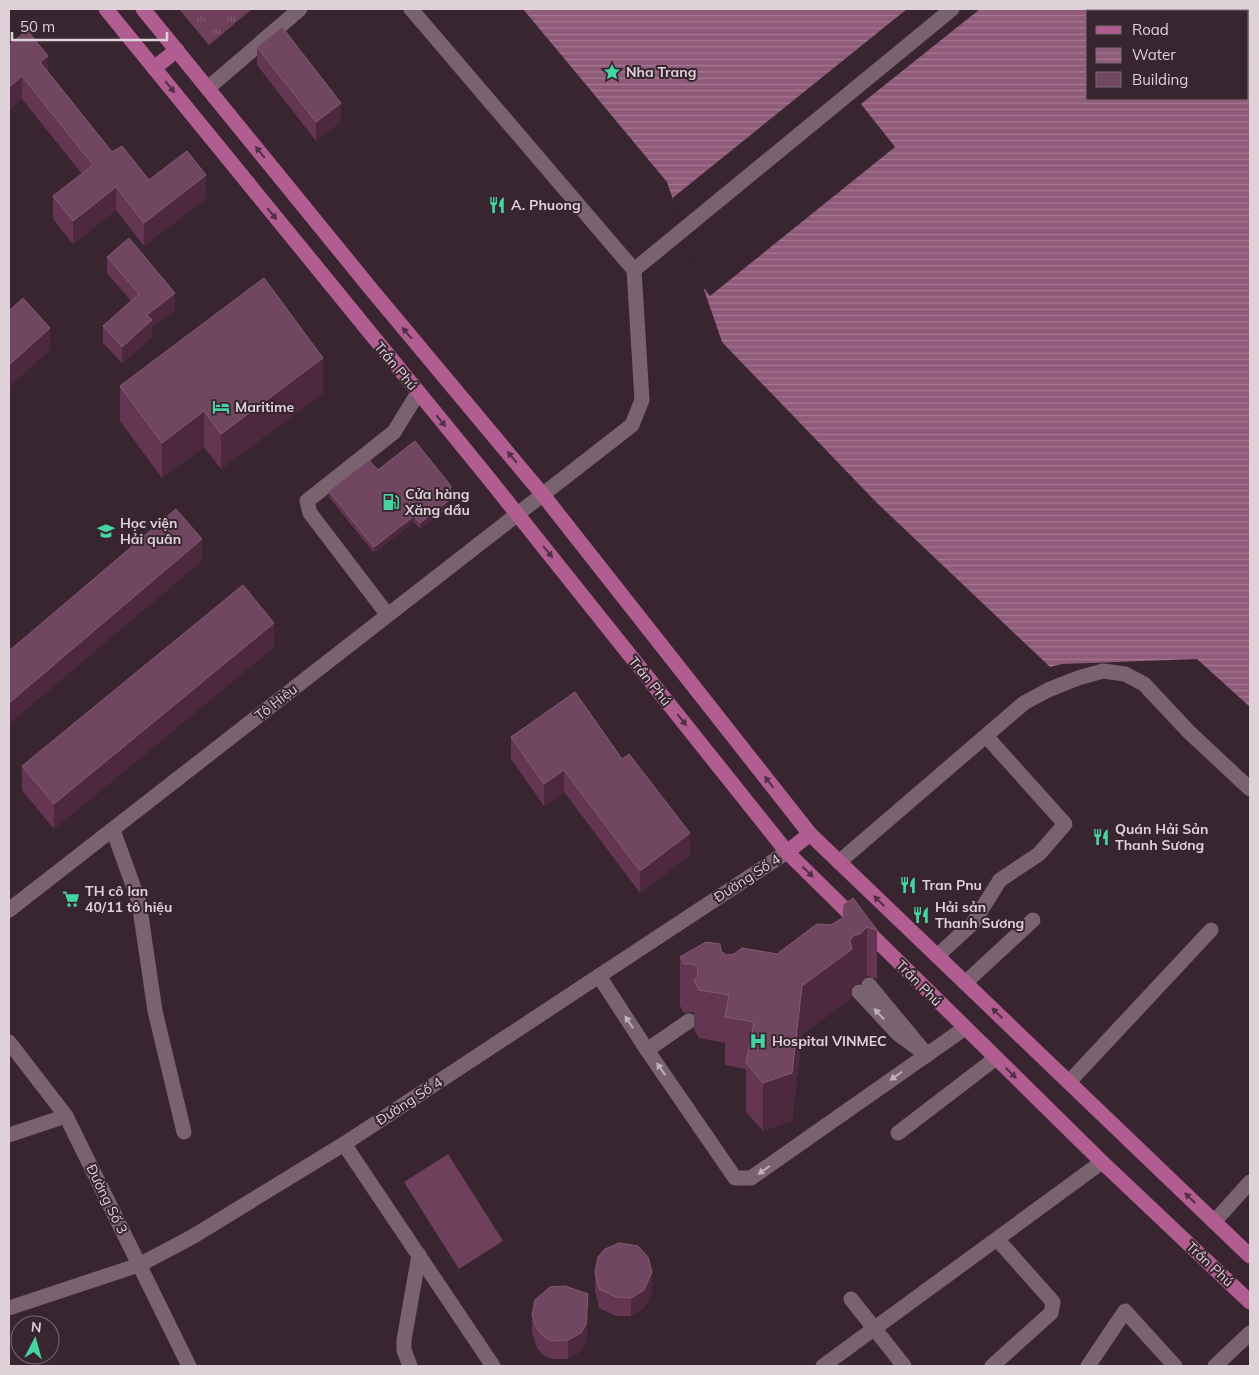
<svg xmlns="http://www.w3.org/2000/svg" width="1259" height="1375" viewBox="0 0 1259 1375" font-family="Mulish,sans-serif">
	<style>
		.grass { fill: #6f405b }
		.park { fill: url(#park-tufts) }
		.water { fill: url(#water-rules); fill-rule: evenodd }
		.pier { fill: #382530 }
		.lines { fill: none; stroke-linecap: round; stroke-linejoin: round }
		.minor { stroke: #79636f; stroke-width: 15 }
		.major { stroke: #b15d91; stroke-width: 15 }
		.wall { fill: #643651 }
		.shaded-wall { fill: #4d283e }
		.building { fill: #714660; stroke: #825c72 }
		.oneway { fill: #503043 }
		.oneway2 { fill: #c0b0b8 }
		.labels { text-anchor: middle; dominant-baseline: central; stroke-width: 4; stroke-linejoin: round; paint-order: stroke }
		.poi-label { font-size: 14px; font-weight: bold; fill: #ded1d8; stroke: #382530; text-anchor: start }
		.street-label { font-size: 14px; fill: #ded1d8; stroke: #382530 }
	</style>
	<defs>
		<pattern id="park-tufts" width="24" height="20" patternUnits="userSpaceOnUse" patternTransform="scale(1.25)"><rect width="24" height="20" fill="#6f405b"/><path d="M3 7l-1-3M5 7V3M7 7l1-3M15 17l-1-3M17 17v-4M19 17l1-3" fill="none" stroke="#835b72"/></pattern>
		<pattern id="water-rules" width="6" height="5" patternUnits="userSpaceOnUse" patternTransform="scale(1.25)"><rect width="6" height="5" fill="#905b7a"/><path d="M0 2.5h6" fill="none" stroke="#a47992"/></pattern>
	</defs>
	<rect width="100%" height="100%" fill="#382530"/>
	<path class="grass" d="M448 1154 503 1241 459 1269 404 1182Z"/>
	<path class="park" d="M179 9H252L209 45Z"/>
	<path class="water" d="M523 9H1250V707L1197 659 1062 664 1050 667 877 503 722 342 667 182ZM1088 11H1248V99H1088Z"/>
	<path class="pier" d="M907 9H980L861 104 895 147 710 296 699 282 670 200Z"/>
	<g class="lines">
		<g class="minor">
			<path d="M208 88 300 9"/>
			<path d="M634 270 952 9"/>
			<path d="M387 614 310 513 307 501 394 432 418 393"/>
			<path d="M113 830 139 902 155 1011 184 1132"/>
			<path d="M839 862 1024 703 1048 690 1078 678 1103 671 1125 674 1144 684 1189 732 1250 789"/>
			<path d="M9 910 632 425 642 400 634 270 411 9"/>
			<path d="M937 956 973 923 1000 880 1039 854 1065 824 986 736"/>
			<path d="M599 976 647 1050 689 1021"/>
			<path d="M965 983 1033 920"/>
			<path d="M859 992 898 1034 927 1055 869 985"/>
			<path d="M9 1042 66 1116 189 1366"/>
			<path d="M647 1050 735 1178H751L965 1028"/>
			<path d="M1069 1082 1211 930"/>
			<path d="M898 1133 996 1058"/>
			<path d="M9 1135 66 1116"/>
			<path d="M344 1144 493 1366"/>
			<path d="M1214 1222 1250 1182"/>
			<path d="M851 1299 904 1366"/>
			<path d="M9 1308 139 1265 192 1237 344 1144 787 852"/>
			<path d="M410 1366 404 1350V1340L419 1255"/>
			<path d="M823 1366 1102 1162"/>
			<path d="M992 1366 1051 1313 1053 1302 997 1239"/>
			<path d="M1088 1366 1125 1311 1175 1366"/>
			<path d="M1215 1366 1250 1333"/>
		</g>
		<g class="major">
			<path d="M106 9 486 475 787 852 1102 1162 1250 1302"/>
			<path d="M143 9 371 289 543 495 810 834 1250 1256"/>
			<path d="M154 68 177 50"/>
			<path d="M787 852 810 834"/>
		</g>
	</g>
	<g class="wall">
		<path d="M9 45 48 72 112 152 149 180 206 198 144 246 116 210 73 244 53 219V196L82 174 22 99 9 110Z"/>
		<path d="M257 47 341 121 316 141 257 65Z"/>
		<path d="M107 257 175 310 152 327V337L122 363 103 343V326L131 301 107 273Z"/>
		<path d="M120 386 323 393 221 469 204 447 162 478 120 421Z"/>
		<path d="M378 470 451 492 448 507 420 529 414 522 374 553 329 497V491Z"/>
		<path d="M274 647 54 829 22 790V766Z"/>
		<path d="M575 692 690 855 640 893 564 792 544 806 511 759V737Z"/>
		<path d="M843 905 877 930V979L867 976 860 983 853 985 852 987V998L802 1034 792 1121 763 1131 746 1112V1069L725 1065V1043L699 1038 694 1029V1013L693 1012 684 1013 680 1006V957L721 951 726 955 777 954 831 925 842 918 843 915Z"/>
		<path d="M595 1272 652 1291 644 1308 631 1316H616L599 1308 595 1290Z"/>
		<path d="M588 1313 586 1343 581 1351 568 1359H552L543 1355 537 1348 532 1333V1315Z"/>
	</g>
	<g class="shaded-wall">
		<path d="M48 56V79L40 62Z"/>
		<path d="M22 76V99L9 110V87Z"/>
		<path d="M341 103V121L316 141V122Z"/>
		<path d="M206 175V198L144 246V223Z"/>
		<path d="M116 187V210L73 244V221Z"/>
		<path d="M175 293V310L152 327V337L122 363V347L147 315Z"/>
		<path d="M50 328V350L9 387V365Z"/>
		<path d="M323 358V393L221 469V434Z"/>
		<path d="M204 411V447L162 478V443Z"/>
		<path d="M451 486V492L448 507 420 529V523Z"/>
		<path d="M414 516V522L374 553V547Z"/>
		<path d="M202 539V561L9 724V703Z"/>
		<path d="M274 623V647L54 829V804Z"/>
		<path d="M564 770V792L544 806V784Z"/>
		<path d="M690 833V855L640 893V871Z"/>
		<path d="M867 927V976L860 983 853 985 852 987V998L802 1034 792 1121 763 1131V1083L802 986 850 941 853 936Z"/>
		<path d="M652 1272V1291L644 1308 631 1316V1298Z"/>
		<path d="M588 1294 586 1343 581 1351 568 1359V1340Z"/>
	</g>
	<g class="building">
		<path d="M282 27 341 103 316 122 257 47Z"/>
		<path d="M27 30 48 56 40 62 112 152 122 146 149 180 187 151 206 175 144 223 116 187 73 221 53 196 93 165 22 76 9 87V45Z"/>
		<path d="M129 238 175 293 147 315 152 320 122 347 103 326 139 294 107 257Z"/>
		<path d="M264 278 323 358 221 434 204 411 162 443 120 386Z"/>
		<path d="M23 298 50 328 9 365V311Z"/>
		<path d="M415 441 451 486 448 501 420 523 414 516 374 547 329 491 369 460 378 470Z"/>
		<path d="M176 509 202 539 9 703V651Z"/>
		<path d="M243 585 274 623 54 804 22 766Z"/>
		<path d="M575 692 622 759 629 754 690 833 640 871 564 770 544 784 511 737Z"/>
		<path d="M853 898 877 930 867 927 860 934 853 936 850 941 852 949 802 986 792 1073 763 1083 746 1063 754 1022 725 1017 729 995 699 990 694 980 698 976 697 967 693 964H684L680 957 706 942 720 944 721 951 726 955 734 954 742 948 777 954 817 924 831 925 842 918 845 913 843 905Z"/>
		<path d="M619 1243 638 1246 648 1257 652 1272 644 1290 631 1298 616 1297 599 1289 595 1272 598 1257 605 1249Z"/>
		<path d="M565 1286 588 1294 586 1324 581 1333 568 1340 552 1341 543 1336 537 1329 532 1315 535 1300 550 1287Z"/>
	</g>
	<defs><path id="oneway-solid" d="M-6-.8H1V-3.2L6.5 0L1 3.2V.8H-6Z" transform="scale(1.25)"/></defs>
	<g class="oneway">
		<use href="#oneway-solid" transform="translate(170 87) rotate(51)"/>
		<use href="#oneway-solid" transform="translate(260 152) rotate(-129)"/>
		<use href="#oneway-solid" transform="translate(272 214) rotate(51)"/>
		<use href="#oneway-solid" transform="translate(407 333) rotate(-130)"/>
		<use href="#oneway-solid" transform="translate(441 421) rotate(50)"/>
		<use href="#oneway-solid" transform="translate(512 457) rotate(-130)"/>
		<use href="#oneway-solid" transform="translate(548 552) rotate(51)"/>
		<use href="#oneway-solid" transform="translate(682 720) rotate(51)"/>
		<use href="#oneway-solid" transform="translate(769 782) rotate(-128)"/>
		<use href="#oneway-solid" transform="translate(808 872) rotate(45)"/>
		<use href="#oneway-solid" transform="translate(879 901) rotate(-136)"/>
		<use href="#oneway-solid" transform="translate(997 1013) rotate(-136)"/>
		<use href="#oneway-solid" transform="translate(1011 1073) rotate(44)"/>
		<use href="#oneway-solid" transform="translate(1190 1198) rotate(-136)"/>
	</g>
	<g class="oneway2">
		<use href="#oneway-solid" transform="translate(879 1014) rotate(-133)"/>
		<use href="#oneway-solid" transform="translate(629 1022) rotate(-123)"/>
		<use href="#oneway-solid" transform="translate(661 1069) rotate(-125)"/>
		<use href="#oneway-solid" transform="translate(896 1076) rotate(145)"/>
		<use href="#oneway-solid" transform="translate(764 1170) rotate(145)"/>
	</g>
	<defs>
		<g id="sight-bare" transform="scale(1.35)"><path d="M0-6L1.8-2.2L6-1.7L2.9 1.2L3.7 5.4L0 3.3L-3.7 5.4L-2.9 1.2L-6-1.7L-1.8-2.2Z" fill="#43d4a0" stroke="#382530" stroke-width="2.5" paint-order="stroke"/></g>
		<g id="restaurant-bare" transform="scale(1.35)"><path d="M-5-6h1v4h1v-4h1v4h1v-4h1v5L-1.5 .5V6h-2V.5L-5-1ZM5-6V6H3V1.5H1.5Q1.5-4 5-6Z" fill="#43d4a0" stroke="#382530" stroke-width="2.5" paint-order="stroke"/></g>
		<g id="hotel-bare" transform="scale(1.35)"><path d="M-6-4.5h1.5V1H6V5H4.5V3h-9V5H-6ZM-4 0a1.8 1.8 0 1 1 3.6 0ZM.5 0V-2.5h3Q6-2.5 6 0Z" fill="#43d4a0" stroke="#382530" stroke-width="2.5" paint-order="stroke"/></g>
		<g id="fuel-bare" transform="scale(1.35)"><path d="M-5.5-6h7V0h2V4h1.3V-2.5L3-4.5l.8-.8L6-3V5H2.5V1h-1V6h-7ZM-4.2-4.7v3.2H.2V-4.7Z" fill="#43d4a0" stroke="#382530" stroke-width="2.5" paint-order="stroke"/></g>
		<g id="university-bare" transform="scale(1.35)"><path d="M0-5L7-2L0 1L-7-2ZM-4 1L0 2.5L4 1V4Q0 6-4 4Z" fill="#43d4a0" stroke="#382530" stroke-width="2.5" paint-order="stroke"/></g>
		<g id="supermarket-bare" transform="scale(1.35)"><path d="M-6-5.5h2.5l.6 2H6L4.5 2H-2.5L-4.4-4H-6ZM-1.5 3.2a1.3 1.3 0 1 0 .1 0ZM3 3.2a1.3 1.3 0 1 0 .1 0Z" fill="#43d4a0" stroke="#382530" stroke-width="2.5" paint-order="stroke"/></g>
		<g id="hospital-bare" transform="scale(1.35)"><path d="M-5-5h3v3.5h4V-5h3V5h-3V1.5h-4V5h-3Z" fill="#43d4a0" stroke="#382530" stroke-width="2.5" paint-order="stroke"/></g>
	</defs>
	<g fill-rule="evenodd">
		<use href="#sight-bare" x="612" y="72"/>
		<use href="#restaurant-bare" x="497" y="205"/>
		<use href="#hotel-bare" x="221" y="407"/>
		<use href="#fuel-bare" x="391" y="502"/>
		<use href="#university-bare" x="106" y="531"/>
		<use href="#restaurant-bare" x="1101" y="837"/>
		<use href="#restaurant-bare" x="908" y="885"/>
		<use href="#supermarket-bare" x="71" y="899"/>
		<use href="#restaurant-bare" x="921" y="915"/>
		<use href="#hospital-bare" x="758" y="1041"/>
	</g>
	<g class="labels">
		<g class="poi-label">
			<text x="626" y="72">Nha Trang</text>
			<text x="511" y="205">A. Phuong</text>
			<text x="235" y="407">Maritime</text>
			<text x="405" y="494">Cửa hàng<tspan x="405" dy="16">Xăng dầu</tspan></text>
			<text x="120" y="523">Học viện<tspan x="120" dy="16">Hải quân</tspan></text>
			<text x="1115" y="829">Quán Hải Sản<tspan x="1115" dy="16">Thanh Sương</tspan></text>
			<text x="922" y="885">Tran Pnu</text>
			<text x="85" y="891">TH cô lan<tspan x="85" dy="16">40/11 tô hiệu</tspan></text>
			<text x="935" y="907">Hải sản<tspan x="935" dy="16">Thanh Sương</tspan></text>
			<text x="772" y="1041">Hospital VINMEC</text>
		</g>
		<g class="street-label">
			<text transform="translate(396 366) rotate(50)">Trần Phú</text>
			<text transform="translate(650 681) rotate(51)">Trần Phú</text>
			<text transform="translate(276 702) rotate(-38)">Tô Hiệu</text>
			<text transform="translate(747 878) rotate(-33)">Đường Số 4</text>
			<text transform="translate(919 983) rotate(45)">Trần Phú</text>
			<text transform="translate(409 1101) rotate(-33)">Đường Số 4</text>
			<text transform="translate(107 1199) rotate(64)">Đường Số 3</text>
			<text transform="translate(1210 1264) rotate(43)">Trần Phú</text>
		</g>
	</g>
	<rect width="1259" height="1375" fill="none" stroke="#ded1d8" stroke-width="20"/>
	<rect x="1086" y="10" width="162" height="90" fill="#382530" stroke="#7a6a73"/>
	<rect x="1096" y="26" width="25" height="8" fill="#b15d91" stroke="#7a6a73"/>
	<text x="1132" y="35" font-size="15" fill="#ded1d8">Road</text>
	<rect x="1096" y="48" width="25" height="15" fill="url(#water-rules)" stroke="#7a6a73"/>
	<text x="1132" y="60" font-size="15" fill="#ded1d8">Water</text>
	<rect x="1096" y="72" width="25" height="15" fill="#714660" stroke="#7a6a73"/>
	<text x="1132" y="85" font-size="15" fill="#ded1d8">Building</text>
	<g transform="translate(35 1340) rotate(6)"><circle r="24" fill="#382530" stroke="#7a6a73"/>
	<path d="M0-4L9 19L0 12L-9 19Z" fill="#43d4a0"/>
	<text y="-8" font-size="14" font-weight="bold" text-anchor="middle" fill="#ded1d8">N</text>
	</g>
	<path d="M12 32v8h155v-8" fill="none" stroke="#ded1d8" stroke-width="2.5"/>
	<text x="20" y="32" font-size="15" fill="#ded1d8" stroke="#382530" stroke-width="4" paint-order="stroke">50 m</text>
</svg>
